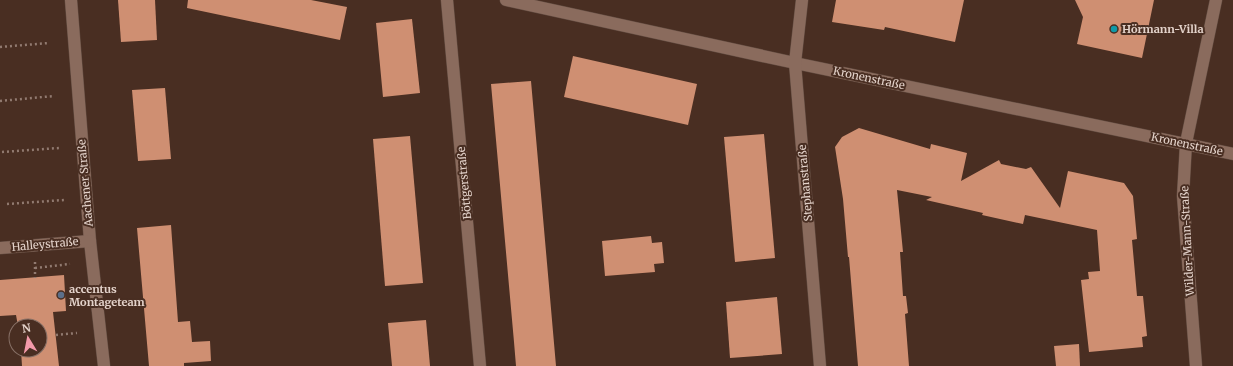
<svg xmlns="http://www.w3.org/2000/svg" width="1233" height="366" viewBox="0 0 1233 366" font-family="Merriweather,serif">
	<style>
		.building { fill: #cf8f72 }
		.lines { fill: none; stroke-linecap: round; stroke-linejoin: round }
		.minor-casing { stroke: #614b40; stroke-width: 13 }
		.path { stroke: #917a70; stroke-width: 2.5; stroke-dasharray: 2 3; stroke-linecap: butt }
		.minor { stroke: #8a6b5d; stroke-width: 12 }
		.culture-dot { fill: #0f9aa8; stroke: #492e22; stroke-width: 1.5 }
		.service-dot { fill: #5c6f8a; stroke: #492e22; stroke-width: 1.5 }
		.labels { text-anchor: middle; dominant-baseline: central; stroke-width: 4; stroke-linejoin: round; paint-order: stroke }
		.poi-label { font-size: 11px; font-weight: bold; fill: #e4d3cb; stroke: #492e22; text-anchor: start }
		.street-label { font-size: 11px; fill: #e4d3cb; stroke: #492e22 }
	</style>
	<rect width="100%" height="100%" fill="#492e22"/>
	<g class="building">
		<path d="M118 0H155L157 40 121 42Z"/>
		<path d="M188 0H311L347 7 340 40 187 8Z"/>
		<path d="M836 0H964L955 42 885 27 884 30 832 22Z"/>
		<path d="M1075 0H1154L1142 58 1077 44 1083 17Z"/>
		<path d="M412 19 420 93 383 97 376 23Z"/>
		<path d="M573 56 697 84 688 125 564 97Z"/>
		<path d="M531 81 547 263 556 366H516L514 342 491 84Z"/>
		<path d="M165 88 171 159 138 161 132 90Z"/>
		<path d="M859 128 930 149 931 144 967 153 961 181 999 160 1001 164 1026 169 1031 167 1060 208 1068 171 1124 183 1133 196 1137 239 1132 240 1137 296H1143L1147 336 1142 337 1143 347 1089 352 1081 280 1089 279 1088 272 1100 271 1097 230 1025 215 1023 224 982 215 983 213 926 200 932 197 897 190 903 252H900L903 296H906L908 313 905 314 909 366H858L849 257H848L843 199 835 147 842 137Z"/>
		<path d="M764 134 775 258 735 262 724 137Z"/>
		<path d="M410 136 423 283 385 286 373 139Z"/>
		<path d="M171 225 178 322 190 321 192 342 210 341 211 361 184 363V366H149L137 228Z"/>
		<path d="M651 236 652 243 662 242 664 263 654 264 655 272 605 276 602 241Z"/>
		<path d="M64 275 66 311 53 312 59 366H22L21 350H40V326H18L16 315 0 316V280Z"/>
		<path d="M777 297 782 354 730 358 726 302Z"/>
		<path d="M426 320 430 366H392L388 323Z"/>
		<path d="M1079 344 1080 366H1056L1054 346Z"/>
	</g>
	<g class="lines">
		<g class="minor-casing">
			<g id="minor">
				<path d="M71 0 90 241 104 366"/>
				<path d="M447 0 480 366"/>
				<path d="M506 0 795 63 1233 154"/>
				<path d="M802 0 795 63 820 366"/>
				<path d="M0 248 90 241"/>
				<path d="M1196 366 1183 196 1186 143 1216 0"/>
			</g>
		</g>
		<g class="path">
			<path d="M0 47 49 43"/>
			<path d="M0 101 54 96"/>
			<path d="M2 152 59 148"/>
			<path d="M7 204 64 200"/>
			<path d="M35 262V278"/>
			<path d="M35 268 70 264"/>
			<path d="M56 335 77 333"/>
		</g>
		<use href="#minor" class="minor"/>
	</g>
	<circle class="culture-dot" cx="1114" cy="29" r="4"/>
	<circle class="service-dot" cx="61" cy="295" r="4"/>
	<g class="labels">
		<g class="poi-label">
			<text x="1122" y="29">Hörmann-Villa</text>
			<text x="69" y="289">accentus<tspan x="69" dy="13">Montageteam</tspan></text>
		</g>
		<g class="street-label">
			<text transform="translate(869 78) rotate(12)">Kronenstraße</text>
			<text transform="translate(1187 144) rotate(12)">Kronenstraße</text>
			<text transform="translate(85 183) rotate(-95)">Aachener Straße</text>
			<text transform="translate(464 183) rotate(-95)">Böttgerstraße</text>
			<text transform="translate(805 183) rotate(-95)">Stephanstraße</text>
			<text transform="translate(1187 241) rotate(-93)">Wilder-Mann-Straße</text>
			<text transform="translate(45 244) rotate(-5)">Halleystraße</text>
		</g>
	</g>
	<g transform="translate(28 338) rotate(350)"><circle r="19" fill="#492e22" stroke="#877066"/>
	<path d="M0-3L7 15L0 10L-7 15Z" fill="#f39aaa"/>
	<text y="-6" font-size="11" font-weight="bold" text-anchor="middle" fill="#e4d3cb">N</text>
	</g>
</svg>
